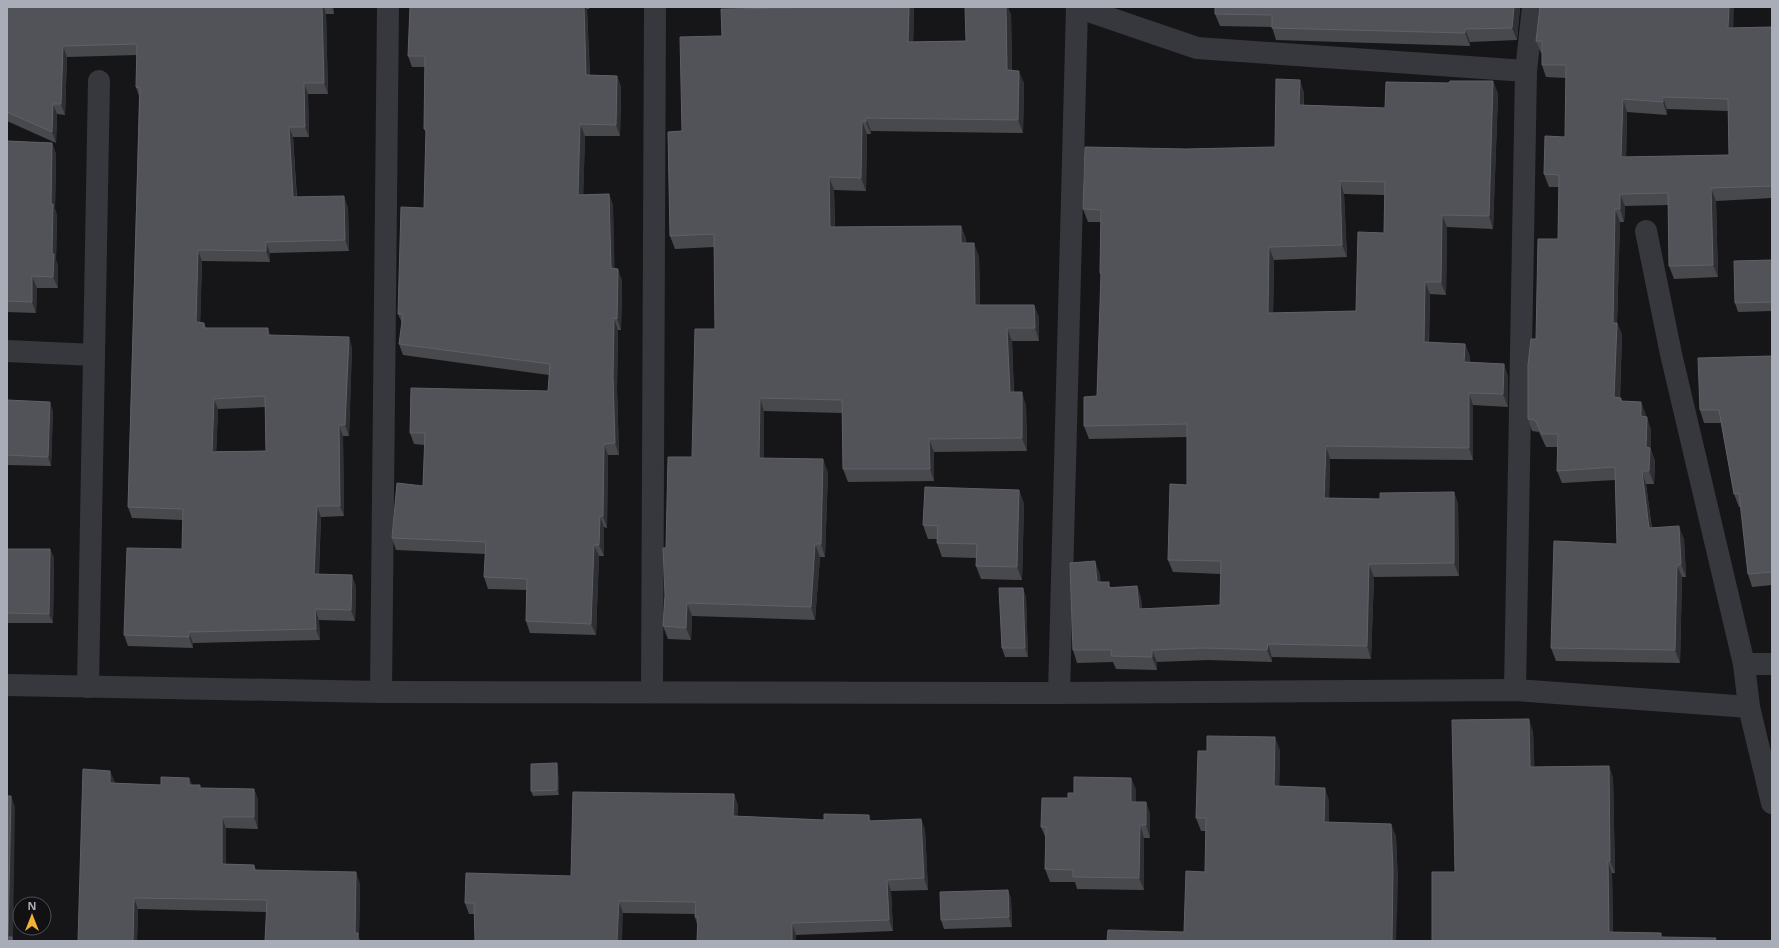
<svg xmlns="http://www.w3.org/2000/svg" width="1779" height="948" viewBox="0 0 1779 948" font-family="'Open Sans',sans-serif">
	<style>
		.lines { fill: none; stroke-linecap: round; stroke-linejoin: round }
		.street { stroke: #37383d; stroke-width: 22 }
		.wall { fill: #47494d; fill-rule: evenodd }
		.shaded-wall { fill: #2f3033 }
		.building { fill: #525359; stroke: #5f6168; fill-rule: evenodd }
	</style>
	<rect width="100%" height="100%" fill="#161618"/>
	<g class="lines">
		<g class="street">
			<path d="M1077 7 1197 48 1526 71"/>
			<path d="M1646 231 1671 354 1744 664 1749 707 1772 803"/>
			<path d="M7 351 94 355"/>
			<path d="M1744 664H1772"/>
			<path d="M7 685 381 692 1059 693 1515 690 1749 707"/>
			<path d="M88 687 99 81"/>
			<path d="M1515 690 1526 71 1533 7"/>
			<path d="M381 692 388 7"/>
			<path d="M652 692 655 7"/>
			<path d="M1059 693 1077 7"/>
		</g>
	</g>
	<g class="wall">
		<path d="M7 7H334V14H326L328 94H308L309 137H293L297 197 348 207 349 251 270 253V262L202 261 200 322 204 323 206 328 270 336 352 347 349 436H343L344 516 321 517 319 574 356 586 355 621 319 620 320 640 193 643V648L128 646 124 635 182 549 183 520 132 518 128 507 139 96 136 87 137 55 67 57 65 115 57 114 56 143 7 121ZM265 407 266 451H216L218 409Z"/>
		<path d="M410 7H589V9H587L590 75 617 76 621 87 620 136H585L583 195 609 194 613 206 614 268 622 280 621 330H618L617 389 619 455H608L607 528 604 527V556H599L596 635 530 633 526 621 527 590 488 589 484 577 485 554 396 550 392 538 423 486 425 445 414 444 410 433 548 391 549 375 403 355 399 344 402 323 398 314 424 208 426 132 424 129 425 67H412L408 56Z"/>
		<path d="M793 7H914L913 42 966 41 1011 14 1012 71 1024 83 1023 133 871 131V134H867L866 191 834 190 835 227 961 226 966 239V243L979 256 980 305H1034L1039 318V341H1012L1014 392 1026 405 1027 451 934 452V481L848 482 843 469 842 413 764 411V458L828 472 825 557H820L815 620 692 616 691 640 668 639 663 626 665 595 666 548 692 457 715 329 714 247 675 249 670 236 682 131 722 36 793 8Z"/>
		<path d="M1520 7 1517 40 1470 42V46L1276 40 1272 27 1220 26 1215 14Z"/>
		<path d="M1772 27V198L1716 201 1718 277 1674 279 1669 266 1668 205 1625 206 1624 222H1620L1617 323 1622 335 1620 398 1622 401 1646 414V417L1651 430V450L1655 461 1654 484H1646L1652 528 1684 539 1686 577H1682L1680 663 1556 661 1551 648 1617 544 1615 480 1562 483 1557 471 1558 447H1546L1539 432 1532 431 1528 419 1536 339 1558 239 1559 187H1549L1544 174 1565 137 1566 78 1546 77 1542 65V53H1541L1536 41 1733 28ZM1667 109 1728 111 1729 155 1626 157 1627 112 1667 115Z"/>
		<path d="M1493 81 1498 94 1493 229 1447 227 1446 295 1430 294 1429 343 1465 344 1470 357V362L1504 364 1508 377V407L1473 405V460L1330 459 1329 498 1380 499 1454 492 1458 504 1459 576 1374 577 1371 659 1272 657V662L1208 660 1157 662V670L1116 669 1113 662 1077 663 1073 650 1100 574V582L1111 587 1137 586 1141 598 1142 609 1220 605 1221 574 1173 572 1168 560 1187 485V437L1089 439 1084 426 1097 396 1101 276 1100 273 1101 222H1088L1083 209 1186 149 1275 147 1304 92V105L1385 108 1449 83ZM1344 194 1385 195 1384 233 1356 311 1273 313 1274 260 1347 257Z"/>
		<path d="M7 141 52 143 56 154 55 209 57 215 56 260 58 266V288H37L36 313 7 312Z"/>
		<path d="M1772 260V311L1738 312 1735 303Z"/>
		<path d="M1772 356V585L1752 587 1748 574 1741 507H1739L1734 494 1721 423H1704L1700 410Z"/>
		<path d="M7 400 53 411 51 466 7 465Z"/>
		<path d="M1019 490 1024 504 1022 580 981 579 976 566V558L942 557 937 543V539H928L923 525Z"/>
		<path d="M7 549H50L54 558 53 623H7Z"/>
		<path d="M1023 588 1026 598 1028 657H1005L1002 648Z"/>
		<path d="M1533 731 1534 767 1609 766 1613 778 1615 873H1612L1613 932 1432 941 1455 872Z"/>
		<path d="M1280 750 1279 786 1329 800V822L1391 824 1396 837 1398 883 1184 932 1205 872 1206 831H1201L1196 818Z"/>
		<path d="M558 768 559 795 533 796 531 791Z"/>
		<path d="M189 778 192 785 201 788 254 789 258 800V829L226 828V864L254 865 256 870 360 883 359 937 266 912 138 909 137 941H78L115 782V783L161 785Z"/>
		<path d="M1131 778 1136 790V802H1146L1150 814V838H1144V890L1077 889 1075 882H1050L1045 869 1046 839 1041 827 1074 793Z"/>
		<path d="M734 794 738 806 737 816 824 820 871 821 921 819 925 830 928 890 891 891 893 931 796 935V941H697V924L695 917V914L623 913 469 914 465 903 571 876Z"/>
		<path d="M1008 890 1011 899 1012 927 944 929 941 920Z"/>
	</g>
	<g class="shaded-wall">
		<path d="M322 7H324L326 14 328 94 324 83Z"/>
		<path d="M332 7H334V14Z"/>
		<path d="M584 7H586L587 9 590 86 586 75Z"/>
		<path d="M909 7H914L913 55 908 42Z"/>
		<path d="M1006 7H1008L1011 14 1012 83 1007 70Z"/>
		<path d="M1514 7H1520L1517 40 1512 28Z"/>
		<path d="M1729 7H1734L1733 41 1728 28Z"/>
		<path d="M1465 29 1470 42V46L1465 33Z"/>
		<path d="M63 46 67 57 65 115 61 104Z"/>
		<path d="M1019 71 1024 83 1023 133 1018 120Z"/>
		<path d="M617 76 621 87 620 136 616 125Z"/>
		<path d="M1300 80 1304 92 1303 118 1299 105Z"/>
		<path d="M1493 81 1498 94 1493 229 1489 216Z"/>
		<path d="M304 83 308 94 309 137 305 127Z"/>
		<path d="M1663 97 1667 109V115L1663 102Z"/>
		<path d="M1623 99 1627 112 1626 170 1621 157Z"/>
		<path d="M53 104 57 114 56 143 52 132Z"/>
		<path d="M866 118 871 131V134L866 122Z"/>
		<path d="M862 121 867 134 866 191 861 178Z"/>
		<path d="M580 124 585 136 583 206 578 195Z"/>
		<path d="M289 127 293 137 297 208 293 197Z"/>
		<path d="M52 143 56 154 55 209 57 215 56 260 58 266V288L53 277 52 254 51 204Z"/>
		<path d="M829 177 834 190 835 240 830 227Z"/>
		<path d="M1340 181 1344 194 1347 257 1342 245Z"/>
		<path d="M1711 188 1716 201 1718 277 1713 265Z"/>
		<path d="M609 194 613 206 615 280 611 268Z"/>
		<path d="M1620 194 1625 206 1624 222 1620 209Z"/>
		<path d="M344 196 348 207 349 251 345 240Z"/>
		<path d="M1615 209 1620 222 1617 323 1622 335 1619 410 1614 397 1613 323Z"/>
		<path d="M1442 215 1447 227 1446 295 1441 282Z"/>
		<path d="M961 226 966 239V256L961 243Z"/>
		<path d="M266 242 270 253V262L266 251Z"/>
		<path d="M974 243 979 256 980 318 975 305Z"/>
		<path d="M1269 247 1274 260 1273 325 1268 313Z"/>
		<path d="M198 250 202 261 200 333 196 322Z"/>
		<path d="M618 269 622 280 621 330 617 319Z"/>
		<path d="M32 276 37 288 36 313 32 302Z"/>
		<path d="M1425 282 1430 294 1428 355 1424 342Z"/>
		<path d="M1034 305 1039 318V341L1035 328Z"/>
		<path d="M614 318 618 330 617 389 619 455 615 443 613 377Z"/>
		<path d="M268 328 272 339 268 335Z"/>
		<path d="M1007 328 1012 341 1014 405 1010 392Z"/>
		<path d="M349 337 352 347 349 436 345 425Z"/>
		<path d="M1465 344 1470 357 1469 375 1464 362Z"/>
		<path d="M1504 364 1508 377V407L1503 394Z"/>
		<path d="M1022 392 1026 405 1027 451 1022 438Z"/>
		<path d="M1469 393 1473 405V460L1469 448Z"/>
		<path d="M760 398 764 411V471L759 458Z"/>
		<path d="M214 399 218 409 216 462 212 452Z"/>
		<path d="M50 402 53 411 51 466 48 457Z"/>
		<path d="M1641 402 1646 414V429L1641 416Z"/>
		<path d="M1647 417 1651 430V450L1655 461 1654 484 1649 471 1646 447Z"/>
		<path d="M339 425 343 436 344 516 340 506Z"/>
		<path d="M929 439 934 452V481L930 469Z"/>
		<path d="M604 444 608 455 607 528 603 516Z"/>
		<path d="M1326 446 1330 459 1329 511 1324 498Z"/>
		<path d="M823 459 828 472 825 557 821 544Z"/>
		<path d="M1642 471 1646 484 1653 540 1649 528Z"/>
		<path d="M1019 490 1024 504 1022 580 1017 567Z"/>
		<path d="M1454 492 1458 504 1459 576 1454 563Z"/>
		<path d="M317 506 321 517 318 585 314 574Z"/>
		<path d="M600 516 604 527V556L599 545Z"/>
		<path d="M1679 526 1684 539 1686 577 1681 564Z"/>
		<path d="M815 544 820 557 815 620 811 607Z"/>
		<path d="M594 545 599 556 596 635 591 624Z"/>
		<path d="M50 549 54 558 53 623 49 614Z"/>
		<path d="M1095 561 1100 574 1102 595 1097 582Z"/>
		<path d="M1369 564 1374 577 1371 659 1367 646Z"/>
		<path d="M1677 565 1682 577 1680 663 1675 650Z"/>
		<path d="M352 575 356 586 355 621 351 610Z"/>
		<path d="M1137 586 1141 598 1143 621 1139 609Z"/>
		<path d="M1023 588 1026 598 1028 657 1025 648Z"/>
		<path d="M687 603 692 616 691 640 686 628Z"/>
		<path d="M315 609 319 620 320 640 316 629Z"/>
		<path d="M189 632 193 643V648L189 637Z"/>
		<path d="M1268 644 1272 657V662L1267 650Z"/>
		<path d="M1152 650 1157 662V670L1152 657Z"/>
		<path d="M1529 719 1533 731 1535 779 1530 767Z"/>
		<path d="M1275 737 1280 750 1279 798 1274 786Z"/>
		<path d="M557 763 558 768 559 795 557 790Z"/>
		<path d="M1609 766 1613 778 1615 873 1610 861Z"/>
		<path d="M110 771 115 782 114 794 110 783Z"/>
		<path d="M189 778 194 789 189 785Z"/>
		<path d="M1131 778 1136 790V814L1131 802Z"/>
		<path d="M1325 788 1329 800V834L1324 822Z"/>
		<path d="M254 789 258 800V829L254 817Z"/>
		<path d="M734 794 738 806 737 828 733 816Z"/>
		<path d="M11 796 15 807 13 938V941H10L8 937Z"/>
		<path d="M1146 802 1150 814V838L1146 825Z"/>
		<path d="M869 815 873 826 869 821Z"/>
		<path d="M222 817 226 828V876L222 864Z"/>
		<path d="M921 819 925 830 928 890 924 878Z"/>
		<path d="M1391 824 1396 837 1398 883 1396 941H1392Z"/>
		<path d="M1140 825 1144 838V890L1139 878Z"/>
		<path d="M1608 861 1612 873 1613 941 1609 932Z"/>
		<path d="M356 872 360 883 359 937 361 941H358L355 933Z"/>
		<path d="M887 880 891 891 893 931 889 920Z"/>
		<path d="M1008 890 1011 899 1012 927 1009 917Z"/>
		<path d="M134 898 138 909 137 941H133Z"/>
		<path d="M619 901 623 913 622 941H617Z"/>
		<path d="M792 923 796 935V941H792Z"/>
	</g>
	<g class="building">
		<path d="M7 7H322L324 83H304L305 127H289L293 197 344 196 345 240 266 242V251L198 250 196 322 204 323V328H268V335L349 337 345 425H339L340 506H317L314 574 352 575 351 610 315 609 316 629 189 632V637L124 635 127 548 182 549 183 509 128 507 140 88 136 87 137 44 63 46 61 104H53L52 132 7 112ZM265 396 266 451 212 452 214 399Z"/>
		<path d="M410 7H584L586 75 617 76 616 125 580 124 578 195 609 194 611 268 618 269 617 319 614 318 613 377 615 443 604 444 603 516H600L599 545H594L591 624 526 621 527 579 484 577 486 542 392 538 397 483 423 486 425 433H410L411 388 548 391 550 364 399 344 403 314H398L401 207 424 208 426 129H424L425 56H408Z"/>
		<path d="M793 7H909L908 42 966 41 965 7H1006L1007 70 1019 71 1018 120 866 118V122L862 121 861 178 829 177 830 227 961 226V243H974L975 305H1034L1035 328H1007L1010 392H1022V438L929 439 930 469H843L842 400 760 398 759 458 823 459 821 544H815L811 607 687 603 686 628 663 626 665 595 663 548H666L668 457H692L695 329H715L714 234 670 236 668 132 682 131 680 37 722 36 721 9 793 8Z"/>
		<path d="M1215 7H1514L1512 28 1465 29V33L1272 28V15L1215 14Z"/>
		<path d="M1540 7H1729L1728 28 1772 27V186L1711 188 1713 265 1669 266 1668 193 1620 194V209H1615L1613 323H1617L1614 397 1621 398V401L1641 402V416L1647 417 1646 447 1650 448 1649 471H1642L1649 528 1679 526 1681 564 1677 565 1675 650 1551 648 1554 541 1617 544 1615 467 1557 471 1558 434H1542L1535 420 1528 419V365L1531 339H1536L1538 239H1558L1559 175 1544 174 1545 136 1565 137 1566 65H1542V41H1536ZM1663 97 1728 99 1729 155 1621 157 1623 99 1663 102Z"/>
		<path d="M1276 79 1300 80 1299 105 1385 108 1386 82 1449 83 1450 81H1493L1489 216 1442 215 1441 282H1425L1424 342 1465 344 1464 362 1504 364 1503 394 1469 393V448L1326 446 1324 498 1380 499V493L1454 492V563L1369 564 1367 646 1268 644 1267 650 1203 648 1152 650V657L1111 656 1112 650H1073L1070 563 1095 561 1097 582H1109V588L1137 586 1139 609 1220 605 1221 561 1168 560 1170 484 1187 485V424L1084 426V397L1097 396 1101 273H1100L1101 210 1083 209 1085 147 1186 149 1275 147ZM1340 181 1385 182 1384 233 1358 232 1356 311 1268 313 1269 247 1342 245Z"/>
		<path d="M7 141 52 143 51 204H53L52 254H54L53 277 32 276V302L7 301Z"/>
		<path d="M1772 260V302L1735 303 1734 261Z"/>
		<path d="M1772 356V572L1748 574 1739 493 1734 494 1719 410H1700L1698 358Z"/>
		<path d="M7 400 50 402 48 457 7 455Z"/>
		<path d="M925 487 1019 490 1017 567 976 566 977 544 937 543 938 526 923 525Z"/>
		<path d="M7 549H50L49 614 7 613Z"/>
		<path d="M999 588H1023L1025 648H1002Z"/>
		<path d="M1529 719 1530 767 1609 766 1610 861H1608L1609 932 1661 933V937L1716 938 1715 941H1432V872H1455L1452 720Z"/>
		<path d="M1207 736 1275 737 1274 786 1325 788 1324 822 1391 824 1393 870 1392 941H1107L1108 930 1184 932 1186 871 1205 872 1206 818H1196L1198 751H1207Z"/>
		<path d="M557 763V790L531 791V764Z"/>
		<path d="M83 769 110 771V783L161 785V777L189 778V785H200V788L254 789V817H222V864L254 865V870L356 872 355 933H358V941H265L267 900 134 898 133 941H78Z"/>
		<path d="M1074 777 1131 778V802H1146V825H1140L1139 878 1073 877V870L1045 869 1046 827H1041L1042 798H1068V793H1074Z"/>
		<path d="M573 792 734 794 733 816 824 820V814L869 815V821L921 819 924 878 887 880 889 920 792 923V941H697L698 917H695L696 902 619 901 617 941H475L474 903H465L466 873 571 876Z"/>
		<path d="M7 796H11L8 937H12V941H7Z"/>
		<path d="M1008 890 1009 917 941 920 940 892Z"/>
	</g>
	<rect width="1779" height="948" fill="none" stroke="#a8adb8" stroke-width="16"/>
	<g transform="translate(32 916)"><circle r="19" fill="#111113" stroke="#4d4f55"/>
	<path d="M0-3L7 15L0 10L-7 15Z" fill="#f2b134"/>
	<text y="-6" font-size="11" font-weight="bold" text-anchor="middle" fill="#a8adb8">N</text>
	</g>
</svg>
